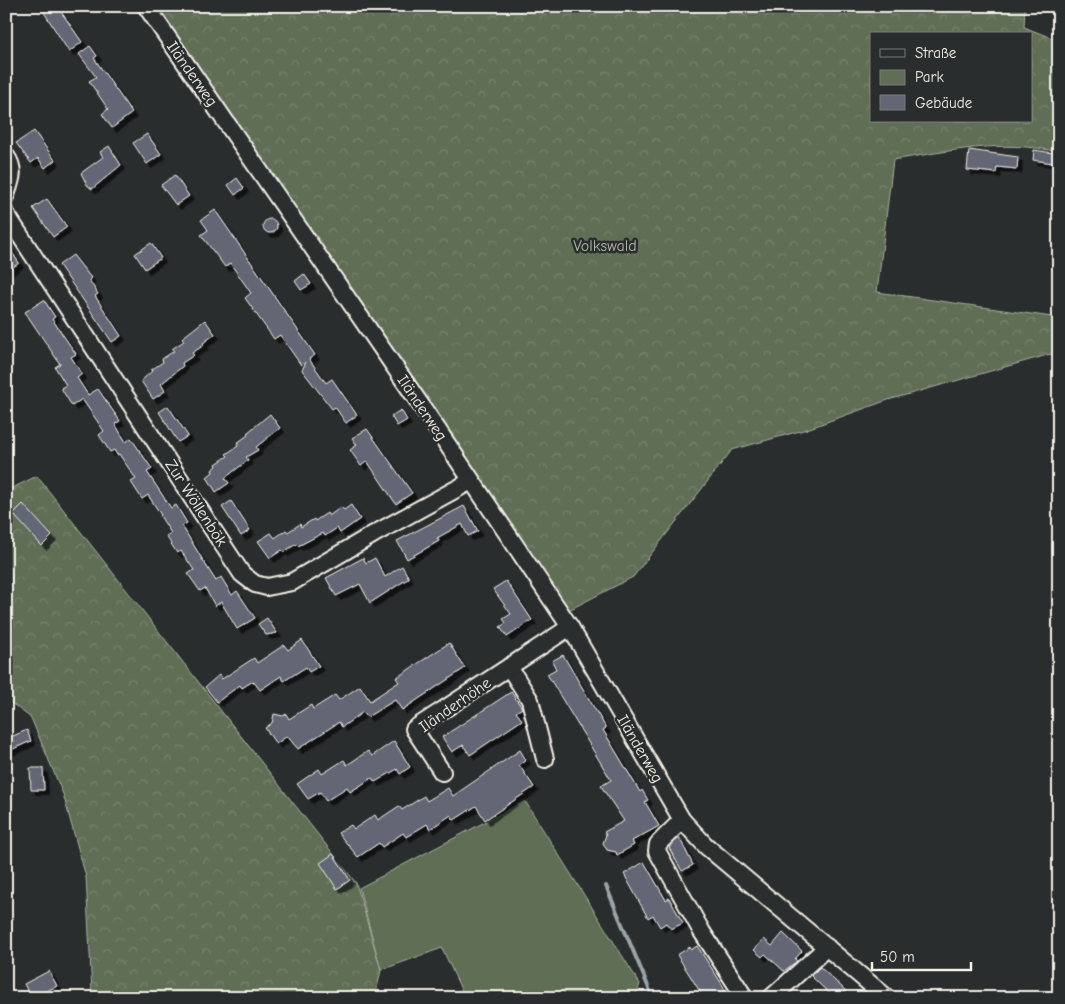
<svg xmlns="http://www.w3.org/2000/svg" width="1065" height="1004" viewBox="0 0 1065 1004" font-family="'Comic Neue',sans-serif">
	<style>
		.green { fill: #606e56; stroke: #aab09f }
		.forest { fill: url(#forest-crowns); stroke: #aab09f; fill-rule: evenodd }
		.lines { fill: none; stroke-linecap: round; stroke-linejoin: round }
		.stream { stroke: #9ba5a9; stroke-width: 4 }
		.building { fill: #626675; stroke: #f4f1e8; filter: url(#shadow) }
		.minor-casing { stroke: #f4f1e8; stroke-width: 20 }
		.minor { stroke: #2a2d2e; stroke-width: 16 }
		.labels { text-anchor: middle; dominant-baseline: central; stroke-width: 5; stroke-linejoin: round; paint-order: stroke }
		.street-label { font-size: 16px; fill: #f4f1e8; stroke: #2a2d2e }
		.park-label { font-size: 16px; fill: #b1b6a6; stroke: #2a2d2e }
	</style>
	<defs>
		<pattern id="forest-crowns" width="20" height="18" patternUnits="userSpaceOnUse" patternTransform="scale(1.25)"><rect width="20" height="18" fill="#606e56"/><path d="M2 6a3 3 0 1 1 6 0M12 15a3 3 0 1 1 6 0" fill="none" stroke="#77836e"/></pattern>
		<filter id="shadow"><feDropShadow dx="4.5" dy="4.5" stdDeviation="0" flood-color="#0009"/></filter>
	</defs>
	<rect width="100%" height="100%" fill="#2a2d2e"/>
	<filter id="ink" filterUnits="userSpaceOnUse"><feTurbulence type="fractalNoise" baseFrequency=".02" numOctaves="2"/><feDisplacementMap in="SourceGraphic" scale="10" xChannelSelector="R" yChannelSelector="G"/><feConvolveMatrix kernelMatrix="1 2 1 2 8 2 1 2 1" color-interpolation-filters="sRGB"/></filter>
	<g filter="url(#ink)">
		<path class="green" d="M525 801 640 984 635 998H465L442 948 381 970 359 888Z"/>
		<g class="forest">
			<path d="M146 6H1025L1024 27 1059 41V152C1003 139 949 151 893 160L877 292 1059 318V358L1051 354 888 400 807 429 732 450 633 577 563 613ZM871 34H1031V121H871Z"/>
			<path d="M37 476 356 883 381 970 375 998H89L92 993 86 877 63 794 31 718 6 699V491Z"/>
		</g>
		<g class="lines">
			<path class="stream" d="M606 886 653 998"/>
		</g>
		<g class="building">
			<path d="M40 6H57L82 42 69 52Z"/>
			<path d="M90 46 97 56 94 58 132 113 112 128 102 114 108 109 89 81 96 77 79 54Z"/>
			<path d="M34 131 55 160 45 168 38 158 31 163 16 143Z"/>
			<path d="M147 134 161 154 147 164 133 143Z"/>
			<path d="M109 146 121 165 92 189 87 185 81 173 103 157 100 152Z"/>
			<path d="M969 150 1018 157 1017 169 997 167 996 173 967 170Z"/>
			<path d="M1034 150 1059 154V164L1033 160Z"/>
			<path d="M175 175 189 196 176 205 161 185Z"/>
			<path d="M237 178 244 188 235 195 228 185Z"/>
			<path d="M47 199 67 227 53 237 33 208Z"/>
			<path d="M215 210 315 355 309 359 326 383 332 379 357 415 346 423 335 407 332 409 302 370 306 362 301 365 280 335 274 339 245 298 251 293 230 263 225 267 201 235 208 230 201 220Z"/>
			<circle cx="270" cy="226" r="7"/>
			<path d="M6 243 19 263 6 272Z"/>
			<path d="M151 243 161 258 145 269 135 254Z"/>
			<path d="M73 255 91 278 89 280 98 294 95 296 121 336 112 342 59 265Z"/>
			<path d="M304 274 311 284 301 290 295 281Z"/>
			<path d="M44 300 55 317 52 319 76 354 71 357 82 374 77 378 88 395 98 389 120 421 115 424 126 442 131 438 152 469 147 472 171 508 176 505 187 523 182 526 207 567 216 581 221 577 232 595 237 591 255 618 237 629 221 602 215 606 205 588 200 591 188 574 194 570 181 551 177 553 166 536 171 533 160 516 161 515 148 495 142 499 131 482 136 479 119 454 117 455 114 450 110 452 99 435 104 431 82 399 72 406 61 388 66 385 55 367 60 364 25 312Z"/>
			<path d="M205 320 215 334 203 343 204 345 192 353 194 355 182 363 183 366 161 384 165 391 153 399 141 381 152 371 151 370 163 362 162 359 174 351 172 349 184 341 182 338Z"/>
			<path d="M168 406 188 436 178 442 159 412Z"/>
			<path d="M401 410 407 420 397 426 391 416Z"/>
			<path d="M270 414 280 428 256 447 258 450 246 457 248 460 225 478 229 483 216 492 207 477 213 472 212 470 217 466 216 464 228 456 226 454 238 446 237 443 248 435 247 433Z"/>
			<path d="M367 429 412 493 396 504 367 461 361 466 350 450 357 445 352 438Z"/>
			<path d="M231 501 250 530 241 536 222 507Z"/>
			<path d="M23 504 52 536 42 546 13 514Z"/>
			<path d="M351 505 360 519 340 533 337 528 325 536 323 533 298 546 296 544 284 552 282 550 270 558 258 541 271 533 275 538 286 530 288 532 300 524 301 527 314 519 315 521 327 513 329 516 341 507 344 510Z"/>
			<path d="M464 506 478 531 468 536 462 524 437 538 439 541 407 559 397 541Z"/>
			<path d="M363 558 366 563 375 558 385 577 402 566 409 578 370 603 360 584 336 596 326 578Z"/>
			<path d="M506 581 532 620 507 637 500 627 506 623 503 619 511 614 493 589Z"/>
			<path d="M267 618 277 633 266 635 258 624Z"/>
			<path d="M302 640 319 666 309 672 306 667 284 681 281 676 260 690 253 681 242 688 240 685 217 702 205 687 219 675 222 679 254 658 257 663 284 645 288 650Z"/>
			<path d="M449 643 465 668 402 710 395 700 367 717 363 712 342 727 339 722 298 749 287 736 276 744 265 728 272 723 274 714 283 716 286 714 289 719 311 705 313 709 335 695 339 700 360 686 370 701 399 682 396 678Z"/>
			<path d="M563 655 606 728 603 730 640 792 642 790 648 800 645 802 659 826 632 841 634 845 617 855 616 852 607 850 603 843 606 835 604 832 624 821 601 786 611 780 547 674 556 669 552 661Z"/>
			<path d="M511 692 522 708 516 712 522 720 470 755 463 745 452 752 442 737Z"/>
			<path d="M27 730 31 741 6 752V739Z"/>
			<path d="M394 741 410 767 400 774 397 769 375 782 372 778 350 792 347 787 326 801 320 792 308 799 297 784 319 769 322 774 344 760 347 765 368 751 372 756Z"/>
			<path d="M520 750 526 760 519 765 534 787 485 820 476 806 454 820 451 815 430 829 427 824 406 837 403 833 382 847 379 843 358 857 338 833 351 825 354 829 375 815 378 820 399 806 402 810 424 796 427 801 448 788 453 796Z"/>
			<path d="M30 768H43L44 790H31Z"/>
			<path d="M679 837 693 865 682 871 669 848Z"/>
			<path d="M333 854 350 880 337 889 320 863Z"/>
			<path d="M644 862 666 900 669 898 683 923 671 929 666 923 660 927 653 915 648 918 624 874Z"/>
			<path d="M783 933 802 951 795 959 797 961 784 971 765 954 762 957 754 950 764 939 772 946Z"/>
			<path d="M697 946 720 981 730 998H704L677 955 690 947 691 950Z"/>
			<path d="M820 967 846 991 840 998H834L811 976Z"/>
			<path d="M49 971 57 986 41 994 43 998H31L24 984Z"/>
		</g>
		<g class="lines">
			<g class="minor-casing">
				<g id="minor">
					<path d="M146 6 425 411 570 627 682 820 706 846 887 998"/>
					<path d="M6 156C16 170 11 180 6 195"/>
					<path d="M6 214 242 574 255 584 267 587 292 582 374 534 471 481"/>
					<path d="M509 667 530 700 545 759"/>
					<path d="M442 772 414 729 570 627"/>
					<path d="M682 820 658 844 657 851 702 932 745 998"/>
					<path d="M771 998 827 947"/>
				</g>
			</g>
			<use href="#minor" class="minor"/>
		</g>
	</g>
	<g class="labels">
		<g class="street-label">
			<text transform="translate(192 74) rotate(55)">Iländerweg</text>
			<text transform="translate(422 408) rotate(56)">Iländerweg</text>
			<text transform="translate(196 503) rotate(57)">Zur Wöllenbök</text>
			<text transform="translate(455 705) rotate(-35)">Iländerhöhe</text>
			<text transform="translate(640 749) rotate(60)">Iländerweg</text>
		</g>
		<g class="park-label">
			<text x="605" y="246">Volkswald</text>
		</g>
	</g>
	<rect width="1065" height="1004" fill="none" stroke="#2a2d2e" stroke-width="25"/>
	<rect x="12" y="12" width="1040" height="979" fill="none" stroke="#f4f1e8" stroke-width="2" filter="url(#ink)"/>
	<rect x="870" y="32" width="162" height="90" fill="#2a2d2e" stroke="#7b7b78"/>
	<rect x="880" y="49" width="25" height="8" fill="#2a2d2e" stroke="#7b7b78"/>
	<text x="915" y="58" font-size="15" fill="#f4f1e8">Straße</text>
	<rect x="880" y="70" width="25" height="15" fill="#606e56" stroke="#7b7b78"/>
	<text x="915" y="82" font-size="15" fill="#f4f1e8">Park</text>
	<rect x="880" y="95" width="25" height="15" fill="#626675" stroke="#7b7b78"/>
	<text x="915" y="108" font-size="15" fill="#f4f1e8">Gebäude</text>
	<path d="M872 962v8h99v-8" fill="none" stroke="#f4f1e8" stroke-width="2.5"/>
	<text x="880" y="962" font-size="15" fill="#f4f1e8" stroke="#2a2d2e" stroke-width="4" paint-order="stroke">50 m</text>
</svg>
